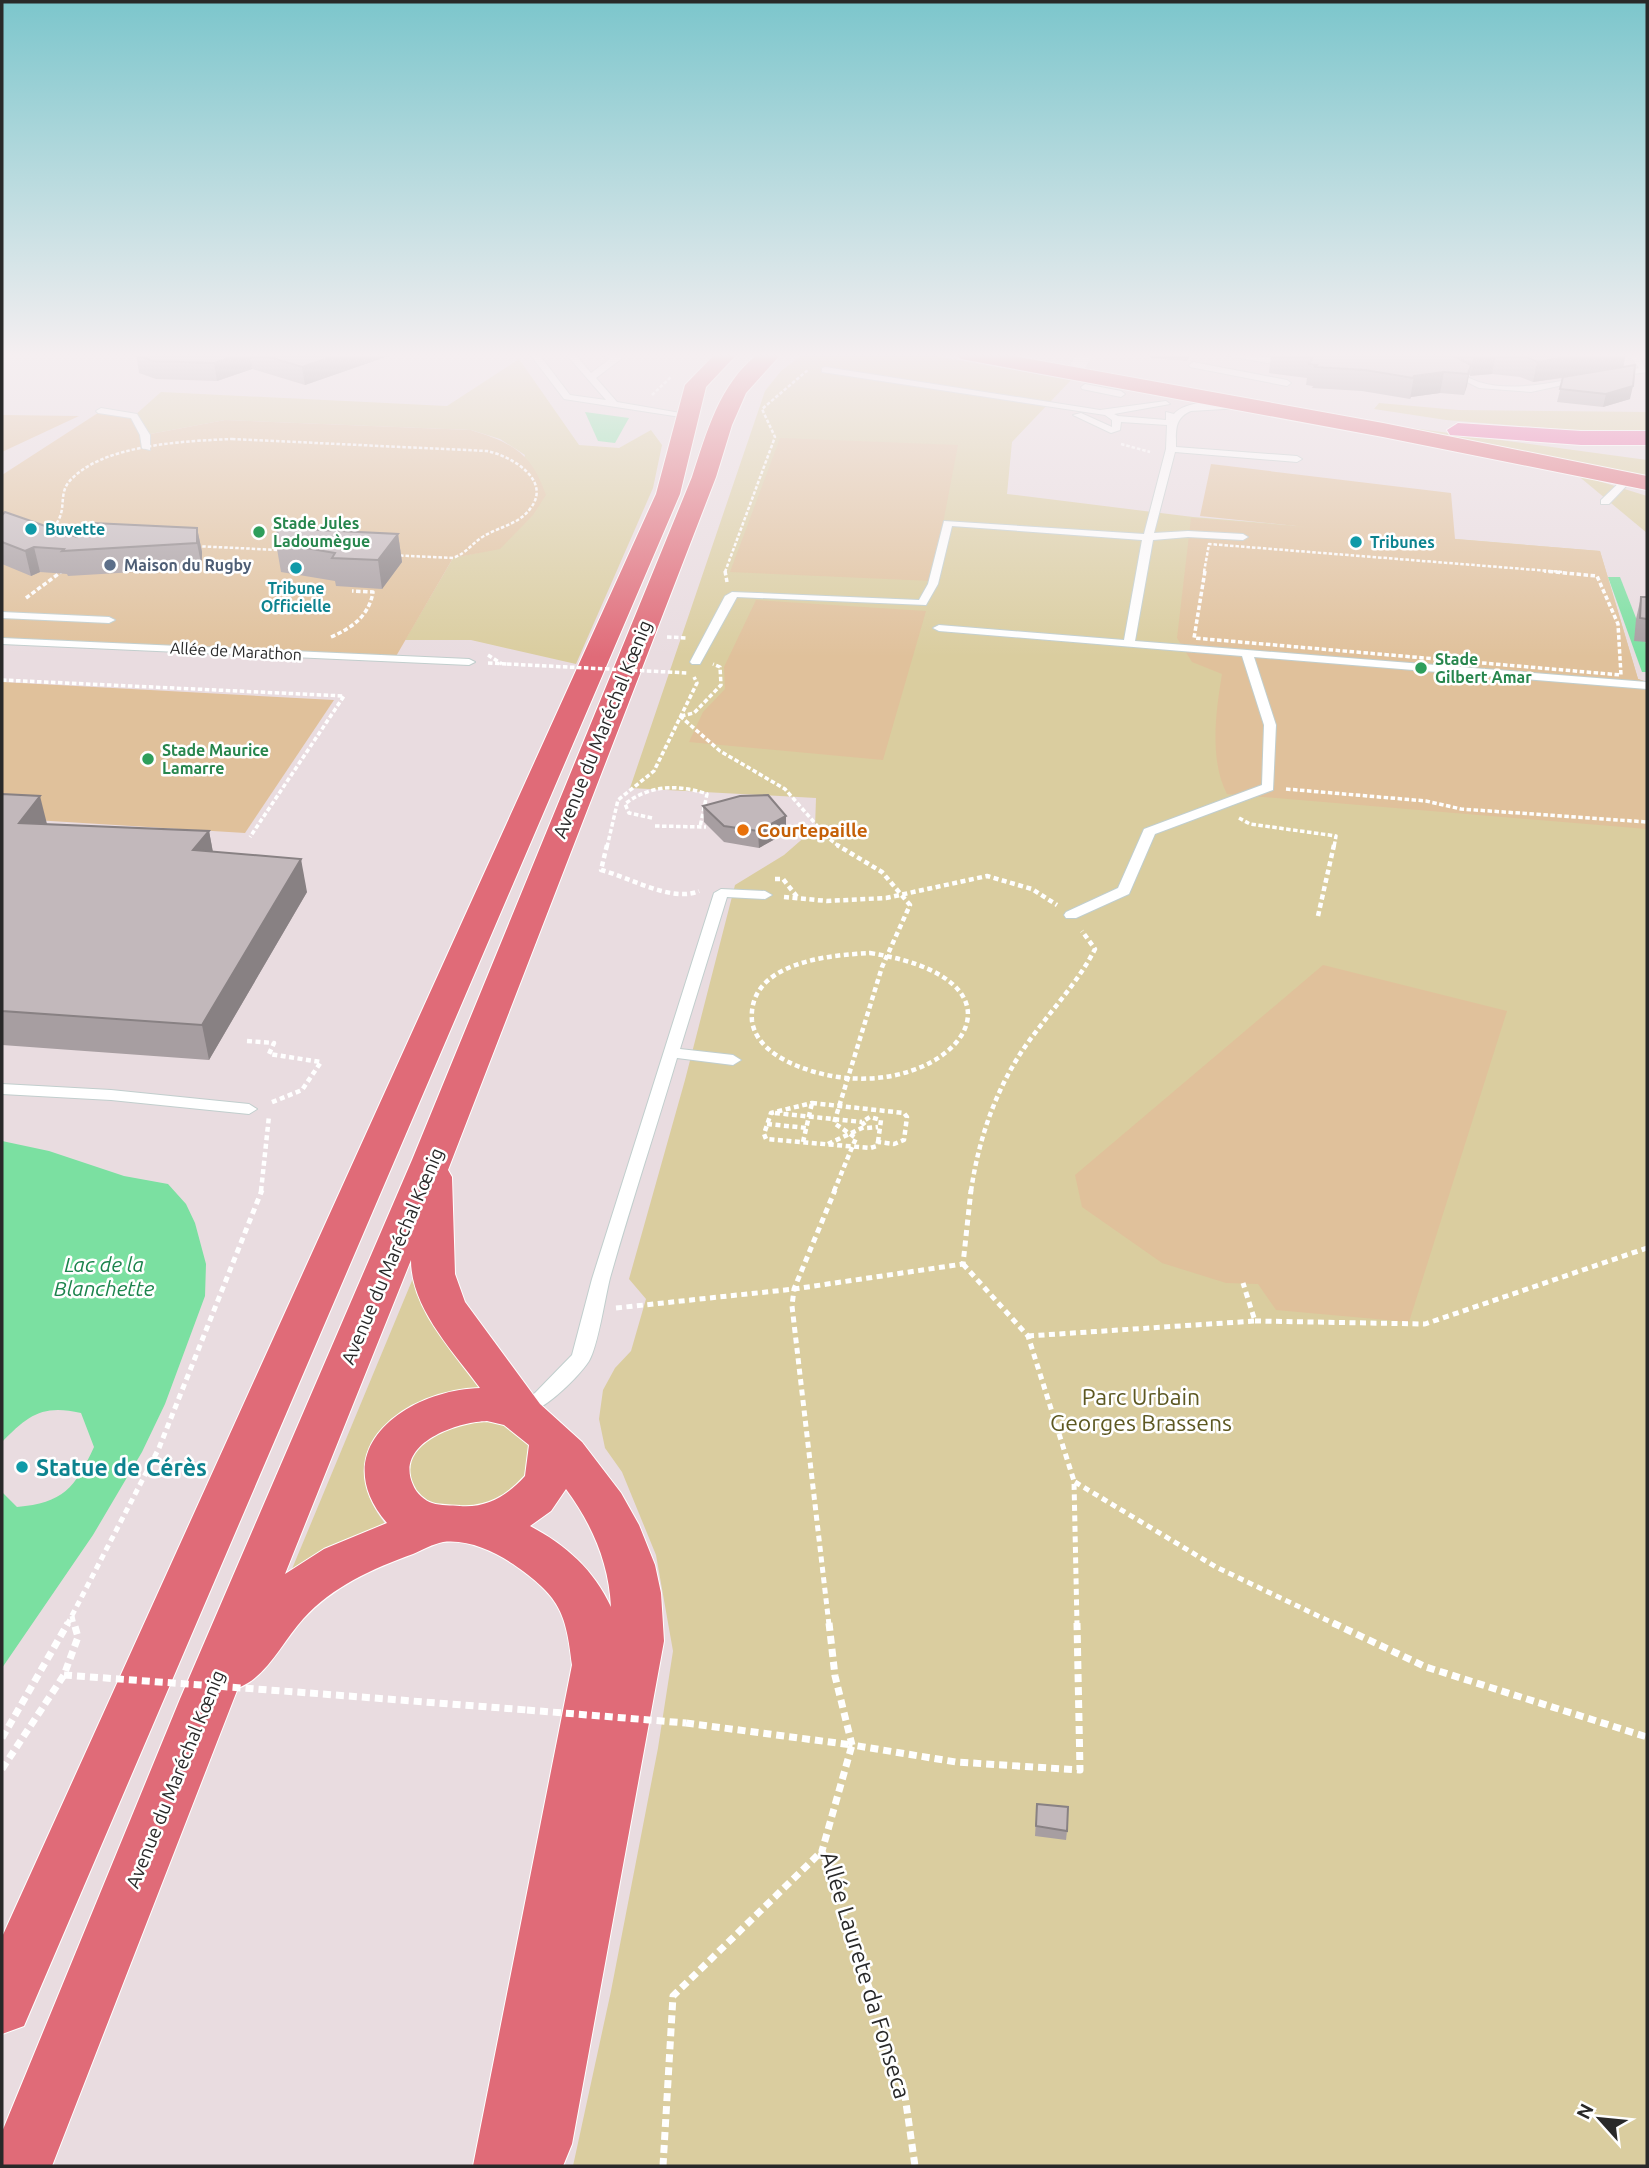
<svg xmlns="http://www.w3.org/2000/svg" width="1649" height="2168" viewBox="0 0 1649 2168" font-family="Ubuntu,sans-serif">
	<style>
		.green { fill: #dacd9f }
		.pitch { fill: #e0c19b }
		.water { fill: #7be0a1 }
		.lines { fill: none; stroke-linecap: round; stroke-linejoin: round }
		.lane-casing { stroke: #c1cecd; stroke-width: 2 }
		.street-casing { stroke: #c1cecd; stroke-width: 1 }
		.primary-casing { stroke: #fff; stroke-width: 2 }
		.highway-casing { stroke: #fff; stroke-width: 2 }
		.path-far4 { stroke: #fff; stroke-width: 2.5; stroke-dasharray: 3.5 2; stroke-linecap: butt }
		.path-far3 { stroke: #fff; stroke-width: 3.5; stroke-dasharray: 4.5 2.5; stroke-linecap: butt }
		.path-far2 { stroke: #fff; stroke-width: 4.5; stroke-dasharray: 5 3.5; stroke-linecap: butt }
		.path-far1 { stroke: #fff; stroke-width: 5; stroke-dasharray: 6 4.5; stroke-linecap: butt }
		.path { stroke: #fff; stroke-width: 7; stroke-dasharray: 8 5; stroke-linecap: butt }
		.lane { fill: #fff; fill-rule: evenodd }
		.street { fill: #fff; fill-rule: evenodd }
		.primary { fill: #e06b78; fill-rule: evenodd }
		.highway { fill: #eb65a2; fill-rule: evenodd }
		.path-bridge-far1 { stroke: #fff; stroke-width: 3.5; stroke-dasharray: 4.5 2.5; stroke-linecap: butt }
		.path-bridge { stroke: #fff; stroke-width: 7; stroke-dasharray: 8 5; stroke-linecap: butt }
		.wall { fill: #a79ea1 }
		.shaded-wall { fill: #888183 }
		.building { fill: #c2b8bb; stroke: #888183; stroke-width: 2 }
		.culture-dot { fill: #0f9aa8; stroke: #fff; stroke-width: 2.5 }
		.leisure-dot { fill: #2e9e5b; stroke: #fff; stroke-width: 2.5 }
		.service-dot { fill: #5c6f8a; stroke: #fff; stroke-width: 2.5 }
		.food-dot { fill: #e8710a; stroke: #fff; stroke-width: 2.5 }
		.labels { text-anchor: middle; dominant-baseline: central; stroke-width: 5; stroke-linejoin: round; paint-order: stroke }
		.far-leisure-label { font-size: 16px; font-weight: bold; fill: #27864d; stroke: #fff; text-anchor: start }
		.far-culture-label { font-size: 16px; font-weight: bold; fill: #0d838f; stroke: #fff; text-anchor: start }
		.far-service-label { font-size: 16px; font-weight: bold; fill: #4e5e75; stroke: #fff; text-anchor: start }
		.far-street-label { font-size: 16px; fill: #292929; stroke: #fff }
		.street-label { font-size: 19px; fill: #292929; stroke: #fff }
		.food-label { font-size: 19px; font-weight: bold; fill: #c56008; stroke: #fff; text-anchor: start }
		.water-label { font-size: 21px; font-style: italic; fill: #1b834c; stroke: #fff }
		.near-park-label { font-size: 23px; fill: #5d5822; stroke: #fff }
		.near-culture-label { font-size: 23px; font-weight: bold; fill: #0d838f; stroke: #fff; text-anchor: start }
		.near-street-label { font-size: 23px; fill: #292929; stroke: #fff }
	</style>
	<rect width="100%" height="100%" fill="#e9dce0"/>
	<g class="green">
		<path d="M805 353H918L1071 380 1012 442 1007 494 1193 517 1600 551 1638 679 1647 682V2166H573L611 1991 658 1748 673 1651 656 1555 622 1472 605 1448 599 1419 603 1390 615 1368 631 1351 646 1299 629 1279 685 1080 735 885 784 855 815 828 816 798 630 788 765 391 781 371Z"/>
		<path d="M519 359 579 445 619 448 651 430 662 445 653 488 576 664 471 640H405L453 558 500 548 525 455 500 439 471 430 225 420 145 435 134 416 161 392 447 406Z"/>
		<path d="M1379 403 1458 410 1647 412V433L1621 434 1446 420 1374 409Z"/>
		<path d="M1368 422 1647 460V479Z"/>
		<path d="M1576 474 1647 496V533Z"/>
		<path d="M416 1271 490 1389 371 1453C363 1487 366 1498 386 1525L282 1593Z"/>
		<path d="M495 1418 527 1435 536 1464 517 1494 458 1512 422 1500 412 1488 408 1473 410 1458 434 1430Z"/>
	</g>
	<g class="pitch">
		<path d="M101 411 134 416 145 435 225 420 471 430C512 443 531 452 546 495L533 515 500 549 453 558 395 658 2 641V475Z"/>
		<path d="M2 415 79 416 2 452Z"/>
		<path d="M780 438 958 445 932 581 730 572Z"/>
		<path d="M1211 464 1451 493 1455 539 1600 551 1638 679 1647 682V829L1227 794C1209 760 1216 710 1222 674L1192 662 1177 638 1191 518 1306 527 1200 516Z"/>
		<path d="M756 600 926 611 883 760 689 742 703 712 725 689 724 667Z"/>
		<path d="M2 682 334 700 245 833 2 818Z"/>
		<path d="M1323 965 1507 1011 1409 1322 1276 1310 1258 1284 1226 1283 1162 1263 1082 1207 1075 1175Z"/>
	</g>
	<g class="water">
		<path d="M585 412 629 418 615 443 598 441Z"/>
		<path d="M1608 577H1620L1647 646V672H1642Z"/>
		<path d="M2 1141 49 1151 124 1176 168 1184 186 1204 195 1223 206 1264 205 1296 165 1404 142 1452 93 1535 2 1668V1492L17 1507C63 1503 75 1488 94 1447L81 1413C43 1404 28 1415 2 1442Z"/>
	</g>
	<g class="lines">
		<g class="lane-casing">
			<g id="lane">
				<path d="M529 353H538L570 395 606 400 565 353H574L591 373 611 358 597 353 621 355V359L596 378 617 402 692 415 687 418 564 399Z"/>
				<path d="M1214 353 1267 357 1319 353 1267 363Z"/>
				<path d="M1409 353C1435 353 1455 374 1479 382 1509 392 1552 383 1582 377L1586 380 1531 392 1479 388Z"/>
				<path d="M1628 353H1637L1647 372 1612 377V373L1639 368Z"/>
				<path d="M1193 362 1287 380 1291 383 1287 386 1190 367 1189 365Z"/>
				<path d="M825 367 1100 410 1166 401 1170 404 1114 414 1118 416 1166 420V412L1174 414C1186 399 1225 401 1243 403L1244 405 1240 408 1191 411C1174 418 1176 431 1176 447L1297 456 1302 459 1297 462 1175 452 1154 533 1188 531 1243 534 1248 537 1243 540 1188 537 1153 540 1135 641 1647 682V689L1254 657 1276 725 1273 790 1155 834 1129 894 1076 918H1066L1064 915 1066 912 1118 888 1144 829 1262 785 1264 725 1242 656 939 631 933 628 939 625 1124 640 1142 540 952 526 938 584 926 605 737 597 700 664H692L690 662 725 596 732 592 919 600 928 584 944 521 1144 534 1166 449 1167 425 1121 422 1120 430 1111 433 1073 415 1081 413 1112 427V420L1105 415 822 372V368Z"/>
				<path d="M1085 384 1121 391 1125 394 1121 397 1082 389 1081 387Z"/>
				<path d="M101 408 137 414 150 435V450L142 448 140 435 131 418 98 413 96 411Z"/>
				<path d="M1625 477 1633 479 1609 504H1601V500Z"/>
				<path d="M2 612 109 617 115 620 109 623 2 618Z"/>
				<path d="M2 638 469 659 475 662 469 665 2 644Z"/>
				<path d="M721 889 765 891 772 895 765 899 727 897 680 1049 733 1055 741 1060 733 1065 677 1058C655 1132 631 1204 610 1278 605 1298 598 1346 589 1361 578 1378 535 1421 514 1415L512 1410 514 1405 535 1393 572 1355 592 1279 714 893Z"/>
				<path d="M2 1084 111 1090 249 1104 257 1109 249 1114 111 1100 2 1094Z"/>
			</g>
		</g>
		<g class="street-casing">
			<path id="street" d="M1078 353H1095L1085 368 1079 369 1070 364Z"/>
		</g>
		<g class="primary-casing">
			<g id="primary">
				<path d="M716 353H738L706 387 680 494 24 2026 2 2034V1937L656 494 685 385Z"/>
				<path d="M759 353H782L746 393 732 425 716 477 448 1170 452 1177 455 1274 465 1302 540 1404 582 1442 621 1493 639 1525 655 1565 661 1593 664 1641 572 2144 563 2166H473L572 1665C566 1611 559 1596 513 1564 494 1551 467 1539 443 1542 433 1544 422 1550 413 1554 372 1569 333 1586 303 1619 283 1641 266 1678 238 1688L52 2166H2V2132L180 1699 412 1160 692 477C707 432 719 384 759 353ZM411 1260C411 1308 453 1351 480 1388 407 1390 324 1449 387 1523L324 1549 285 1574ZM487 1421 504 1425 529 1445 525 1476C507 1496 487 1508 460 1506 451 1505 441 1506 432 1503 425 1501 416 1493 413 1485 394 1443 457 1422 487 1421ZM566 1489C592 1524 609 1563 611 1607 594 1570 566 1545 530 1526L551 1511Z"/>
				<path d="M951 353H997L1383 423 1647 476V490L1383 437 961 359Z"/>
			</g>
		</g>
		<g class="highway-casing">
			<path id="highway" d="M1458 423 1581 431H1647V445H1581L1450 435 1447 430Z"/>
		</g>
		<g class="path-far4">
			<path d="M652 395 671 377"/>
			<path d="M232 439 487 451C511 456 553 480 530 509 519 524 499 527 484 536 472 543 467 553 453 558L41 539C47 533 55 527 59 519 65 507 60 494 68 483 99 444 187 441 232 439Z"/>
			<path d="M1121 444 1150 452"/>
			<path d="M725 572 775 437 762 409 809 369"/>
			<path d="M1204 572 1209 544 1562 572"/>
		</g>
		<g class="path-far3">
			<path d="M725 571 727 582"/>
			<path d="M1205 571 1194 638 1621 675 1618 624 1597 576 1544 571"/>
			<path d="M26 598 61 572"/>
			<path d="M331 637C352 628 369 616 373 592L352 591"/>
			<path d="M667 637 686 638"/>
			<path d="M488 655 502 664"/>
			<path d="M488 663 507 664"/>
			<path d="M2 680 344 696 250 837"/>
			<path d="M680 716 720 751 785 789 827 837 840 847"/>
			<path d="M681 716 694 713 721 685 720 667 713 664"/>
			<path d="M1286 789 1426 801 1461 809 1647 822"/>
			<path d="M652 818 629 813 625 804C649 785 679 784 707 794L700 827"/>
			<path d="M1239 818 1250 824 1336 836 1334 847"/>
			<path d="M655 826 706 827"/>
			<path d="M607 847 618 800 654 771 697 683 694 677"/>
		</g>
		<g class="path-far2">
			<path d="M607 845 601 870C629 877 672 903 699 891"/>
			<path d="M775 879H783L798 898"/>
			<path d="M784 897 827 901 886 898 987 876 1032 889 1057 905"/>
			<path d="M1318 916 1334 845"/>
			<path d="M870 953C1065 984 931 1122 795 1065 776 1057 755 1043 752 1021 747 963 827 955 870 953Z"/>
			<path d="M247 1041 274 1043 269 1054 321 1062 302 1090 270 1103"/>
			<path d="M812 1103 904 1113 907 1117 904 1140 894 1144 878 1142 877 1146 870 1148 766 1139 764 1134 771 1113Z"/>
			<path d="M775 1113 862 1122"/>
			<path d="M767 1124 807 1128"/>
			<path d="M803 1142 812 1103"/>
			<path d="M878 1142 881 1120 870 1117 862 1122 867 1128 878 1127"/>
			<path d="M828 1144 864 1127"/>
			<path d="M261 1191 269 1116"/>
			<path d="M834 1191 856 1138 834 1123 882 967 910 905 882 872 837 845"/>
			<path d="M971 1191C979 1136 998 1082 1032 1037 1054 1007 1078 982 1095 949L1082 931"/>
		</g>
		<g class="path-far1">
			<path d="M963 1264 1028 1336 1074 1481 1077 1625"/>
			<path d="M616 1308 794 1289 963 1264 971 1190"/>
			<path d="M1255 1321 1425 1324 1647 1248"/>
			<path d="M1028 1336 1255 1321 1243 1283"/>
			<path d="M1075 1482 1216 1567 1337 1625"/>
			<path d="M72 1616 74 1625"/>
			<path d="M67 1625 159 1448 262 1190"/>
			<path d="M829 1625 792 1306 794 1289 835 1190"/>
		</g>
		<g class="path">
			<path d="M829 1623 835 1676 852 1745 956 1762 1080 1770 1077 1623"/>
			<path d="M1333 1623 1426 1667 1647 1737"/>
			<path d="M310 1693 527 1710"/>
			<path d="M686 1723 852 1745 822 1851 904 2089 915 2166"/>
			<path d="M2 1738 68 1623"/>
			<path d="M2 1769 64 1675 78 1637 74 1623"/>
			<path d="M663 2166 673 1996 822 1851"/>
		</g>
		<use href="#lane" class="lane"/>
		<use href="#street" class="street"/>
		<use href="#primary" class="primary"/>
		<use href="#highway" class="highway"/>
		<path class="path-bridge-far1" d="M507 664 688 673"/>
		<g class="path-bridge">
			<path d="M64 1675 310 1693"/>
			<path d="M527 1710 686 1723"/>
		</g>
	</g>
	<g class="wall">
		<path d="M136 353H397L305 385 252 369 217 381 156 379 139 373Z"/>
		<path d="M1144 353H1192L1187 361 1152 358Z"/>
		<path d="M1271 353H1626L1623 367 1630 399 1603 407 1557 402 1563 378 1533 382 1520 377 1492 374 1469 375 1464 395 1440 393 1411 397 1410 399 1362 391 1312 388 1313 386 1306 385 1307 378 1269 373Z"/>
		<path d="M2 515 77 537 197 528 202 552V568L68 576 67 574 40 572 31 576 2 564Z"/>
		<path d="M398 534 402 562 382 589 336 586 335 581 281 572 276 543Z"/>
		<path d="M1641 597H1647V642L1634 641 1636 619Z"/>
		<path d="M2 794 47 824 209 831 213 852 307 892 209 1060 2 1045Z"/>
		<path d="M703 806 786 816V833L759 848 724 842 704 822Z"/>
		<path d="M1037 1804 1067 1831 1066 1840 1035 1836Z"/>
	</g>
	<g class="shaded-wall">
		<path d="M244 353H250L252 369 217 381 214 363Z"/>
		<path d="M343 353H397L305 385 302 367Z"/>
		<path d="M1496 353 1492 374 1470 376 1474 355Z"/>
		<path d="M1591 353H1626L1623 368 1533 382 1537 362Z"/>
		<path d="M1471 365 1467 386 1464 395 1468 374Z"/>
		<path d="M1444 372 1440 393 1411 397 1410 399 1414 376Z"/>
		<path d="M1633 386 1630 399 1603 407 1606 394Z"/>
		<path d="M197 528 202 552V568L197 543Z"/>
		<path d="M398 534 402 562 382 589 378 560Z"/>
		<path d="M34 547 40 572 31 576 25 551Z"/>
		<path d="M40 796 48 828 19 823Z"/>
		<path d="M786 816V833L759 848 758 831Z"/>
		<path d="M209 831 215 864 193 850Z"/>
		<path d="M301 859 307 892 209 1060 202 1025Z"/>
	</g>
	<g class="building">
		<path d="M136 353H244L214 363 153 361 135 355Z"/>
		<path d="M256 353H343L302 367Z"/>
		<path d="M1276 353H1448L1471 365 1468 374 1444 372 1414 376 1413 378 1365 370 1315 367 1317 365 1309 364 1313 357Z"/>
		<path d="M1470 353H1493L1474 355Z"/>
		<path d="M1499 353H1591L1537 362 1524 356Z"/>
		<path d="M1635 365 1633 386 1606 394 1560 389 1563 377Z"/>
		<path d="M5 512 77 537 93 523 197 528V543L62 551 64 549 34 547 25 551 2 542V515Z"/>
		<path d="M278 528 398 534 378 560 332 558 335 553 276 543Z"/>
		<path d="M1641 597H1647V619L1640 618Z"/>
		<path d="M2 794 40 796 19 823 209 831 193 850 301 859 202 1025 2 1011Z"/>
		<path d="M768 795 786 816 758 831 724 826 703 806 740 796Z"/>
		<path d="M1037 1804 1068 1807 1067 1831 1036 1826Z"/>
	</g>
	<linearGradient id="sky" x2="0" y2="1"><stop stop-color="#7cc6cc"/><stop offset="0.54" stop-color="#f5eff1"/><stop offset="1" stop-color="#f5eff1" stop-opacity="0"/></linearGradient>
	<rect width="1649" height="657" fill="url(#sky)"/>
	<g class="culture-dot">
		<circle cx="31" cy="529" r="7"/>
		<circle cx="1356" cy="542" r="7"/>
		<circle cx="296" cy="568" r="7"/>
		<circle cx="22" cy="1467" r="7"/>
	</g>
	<g class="leisure-dot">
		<circle cx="259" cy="532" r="7"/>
		<circle cx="1421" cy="668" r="7"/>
		<circle cx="148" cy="759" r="7"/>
	</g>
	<circle class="service-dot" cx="110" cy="565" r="7"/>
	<circle class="food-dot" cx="743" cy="830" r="7"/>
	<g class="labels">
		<g class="far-leisure-label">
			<text x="273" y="523">Stade Jules<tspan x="273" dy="18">Ladoumègue</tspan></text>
			<text x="1435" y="659">Stade<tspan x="1435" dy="18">Gilbert Amar</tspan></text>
			<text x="162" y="750">Stade Maurice<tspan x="162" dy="18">Lamarre</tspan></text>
		</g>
		<g class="far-culture-label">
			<text x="45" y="529">Buvette</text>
			<text x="1370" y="542">Tribunes</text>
			<text x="296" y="588" text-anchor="middle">Tribune<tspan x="296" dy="18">Officielle</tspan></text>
		</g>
		<g class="far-service-label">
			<text x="124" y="565">Maison du Rugby</text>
		</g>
		<g class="far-street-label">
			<text transform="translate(236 651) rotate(3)">Allée de Marathon</text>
		</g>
		<g class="street-label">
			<text transform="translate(602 729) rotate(-68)">Avenue du Maréchal Kœnig</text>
			<text transform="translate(392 1256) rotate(-67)">Avenue du Maréchal Kœnig</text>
			<text transform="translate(175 1779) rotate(-68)">Avenue du Maréchal Kœnig</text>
		</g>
		<g class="food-label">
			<text x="757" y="830">Courtepaille</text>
		</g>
		<g class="water-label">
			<text x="104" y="1264">Lac de la<tspan x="104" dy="24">Blanchette</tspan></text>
		</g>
		<g class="near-park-label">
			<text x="1141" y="1396">Parc Urbain<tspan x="1141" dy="26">Georges Brassens</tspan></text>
		</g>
		<g class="near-culture-label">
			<text x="36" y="1467">Statue de Cérès</text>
		</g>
		<g class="near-street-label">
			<text transform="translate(866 1975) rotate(73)">Allée Laurete da Fonseca</text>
		</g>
	</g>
	<rect width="1649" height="2168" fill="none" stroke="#292929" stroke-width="7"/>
	<g transform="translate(1600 2119) rotate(297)" stroke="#ffffff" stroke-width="5" paint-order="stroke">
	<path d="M0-5L12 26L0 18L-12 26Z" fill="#292929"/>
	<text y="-10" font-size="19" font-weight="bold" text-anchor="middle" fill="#292929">N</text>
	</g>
</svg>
